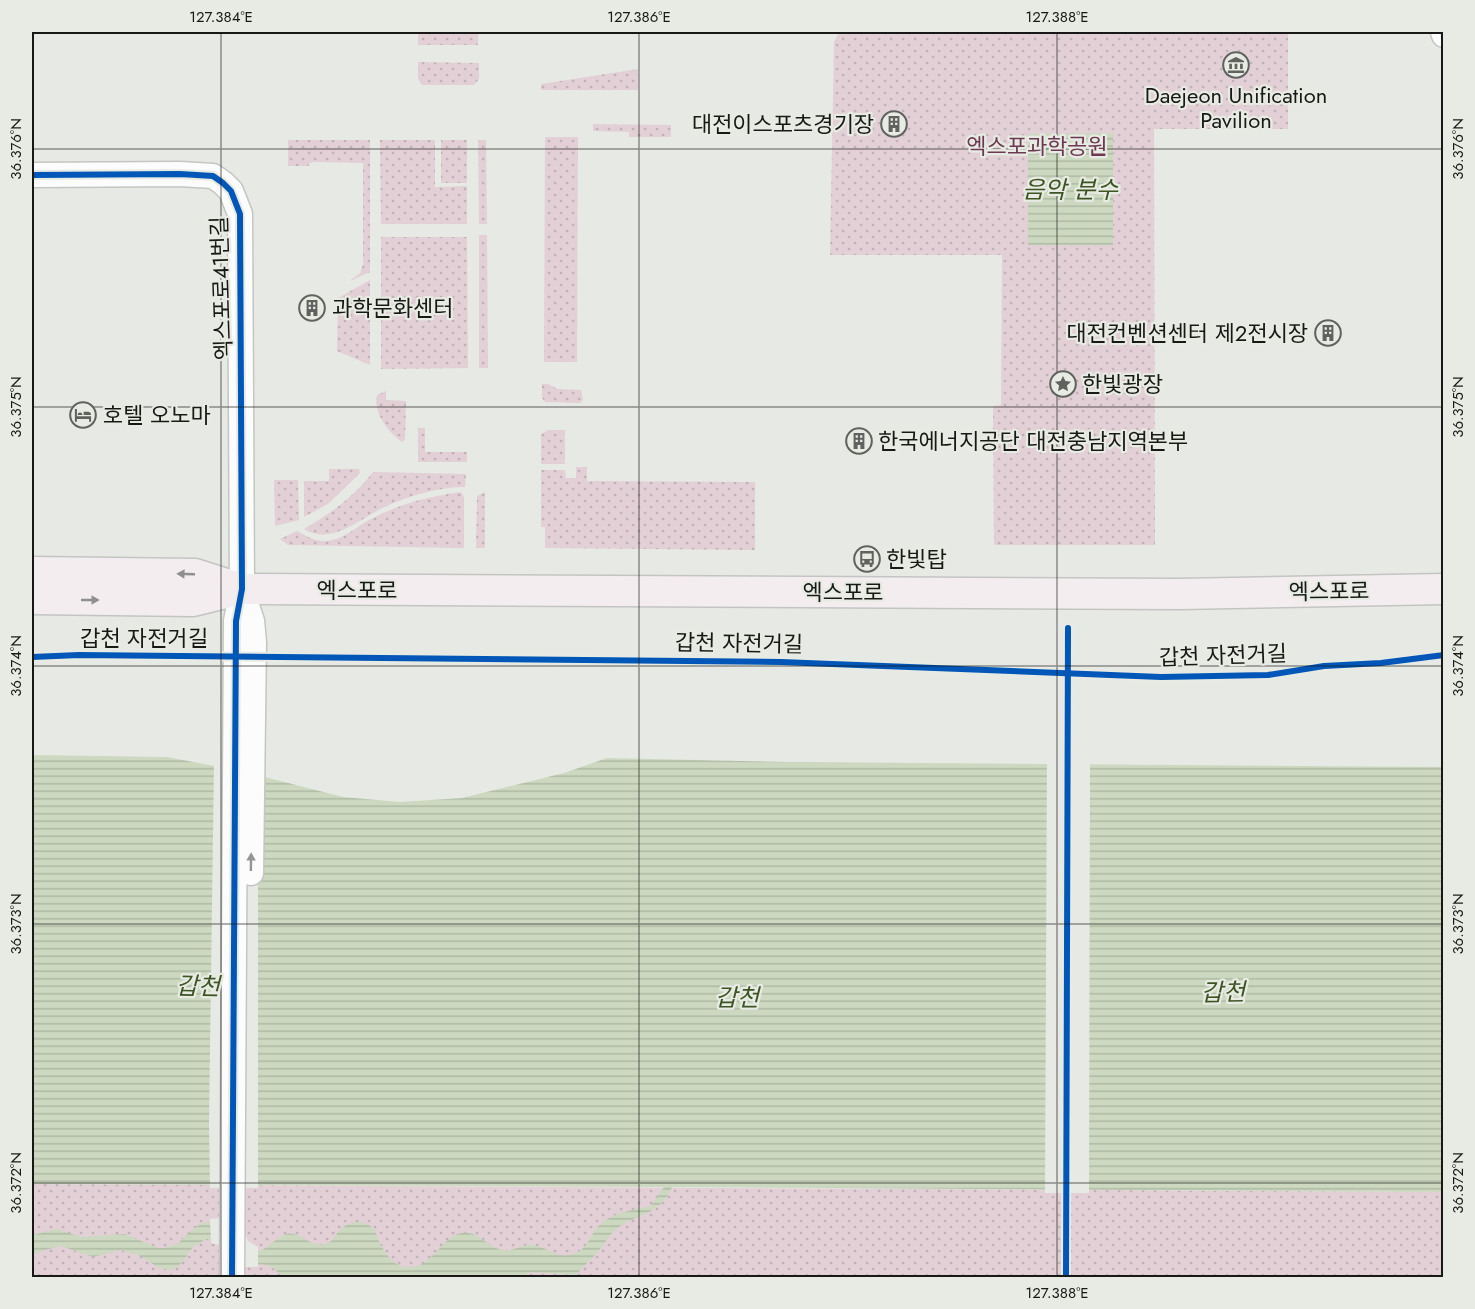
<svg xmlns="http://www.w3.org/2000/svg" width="1475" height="1309" viewBox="0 0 1475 1309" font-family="Jost,'Noto Sans KR',sans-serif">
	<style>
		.grass { fill: url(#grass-dots) }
		.water { fill: url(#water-rules) }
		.pier { fill: #e7e9e5 }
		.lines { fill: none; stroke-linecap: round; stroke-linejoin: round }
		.minor-casing { stroke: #c4c6c3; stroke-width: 27 }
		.major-casing { stroke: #c4c5c3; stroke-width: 33 }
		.minor { stroke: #fbfcfb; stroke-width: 24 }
		.major { stroke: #f3edef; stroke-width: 30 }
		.cycleway-casing { stroke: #e7ebe3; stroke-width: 10 }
		.cycleway { stroke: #0057b8; stroke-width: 6 }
		.oneway { fill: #908e8e }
		.oneway2 { fill: #959694 }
		.ticks { fill: none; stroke: #181917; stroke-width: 1.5; stroke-opacity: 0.45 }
		.labels { text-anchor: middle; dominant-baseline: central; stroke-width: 4.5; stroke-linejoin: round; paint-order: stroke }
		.poi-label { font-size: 22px; fill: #181917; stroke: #e7ebe3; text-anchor: start }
		.park-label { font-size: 22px; fill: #6d3952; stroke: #e7ebe3 }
		.street-label { font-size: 22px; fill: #181917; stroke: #e7ebe3 }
		.water-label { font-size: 24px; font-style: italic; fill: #3c5422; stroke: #e7ebe3 }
		.neatline { fill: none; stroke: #181917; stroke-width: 2 }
		.ticks-label { font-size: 15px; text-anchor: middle; fill: #181917 }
	</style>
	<defs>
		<pattern id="grass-dots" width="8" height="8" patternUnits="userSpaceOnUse" patternTransform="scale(1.5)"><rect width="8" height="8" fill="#e2d0d6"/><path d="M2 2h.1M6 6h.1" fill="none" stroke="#c1b2b7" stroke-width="1.8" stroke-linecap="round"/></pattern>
		<pattern id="water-rules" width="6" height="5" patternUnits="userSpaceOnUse" patternTransform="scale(1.5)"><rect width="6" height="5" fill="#ccd9c0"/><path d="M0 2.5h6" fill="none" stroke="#aebaa4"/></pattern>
	</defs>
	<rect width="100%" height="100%" fill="#e7e9e5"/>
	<g class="grass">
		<rect x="418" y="32" width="60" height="13"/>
		<path d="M839 32H1288V129H1154L1155 545H994L993 406 1001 405 1002 255H830L834 42Z"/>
		<path d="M418 62 479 63V79L474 85H422L418 79Z"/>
		<path d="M638 69V90H541V84Z"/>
		<path d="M593 124 671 125V137H629V132L593 131Z"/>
		<path d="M545 137H578L577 362H544Z"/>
		<path d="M288 140H370V272L350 281 360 273 363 264V163L315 162 309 163V166H288Z"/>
		<path d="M380 140H435V187L467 186V224H381Z"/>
		<rect x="441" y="140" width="26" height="43"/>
		<path d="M478 140H486L487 224H479Z"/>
		<path d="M479 235H487L488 368H479Z"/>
		<path d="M381 237H467L468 368 381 369Z"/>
		<path d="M370 280V365L337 351 338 298Z"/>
		<path d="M542 384H548L558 389 581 390 583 400 580 403 545 402 542 398Z"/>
		<path d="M386 391V400L406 401 405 439 402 442C388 432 373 413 377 395Z"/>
		<path d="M418 428H425V452H467V462H418Z"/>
		<path d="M548 430H565V464H541V434Z"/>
		<path d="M576 467H587V481L755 482V550L545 548V527H541V470H565L566 478H576Z"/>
		<path d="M329 469H359L360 473 328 504 304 517V481H329Z"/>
		<path d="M373 472 466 474 465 487C440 487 412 495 389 505 362 516 333 547 304 529 331 513 354 497 373 472Z"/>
		<path d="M274 480H298L299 520 275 526Z"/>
		<path d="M461 492 464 497V548L288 545 280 539 297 531C306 536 316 542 327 541 346 539 360 523 377 516 403 503 432 496 461 492Z"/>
		<path d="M485 492V548H476L477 496Z"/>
		<path d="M32 1184 1443 1192V1277H32Z"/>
	</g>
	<g class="water">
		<path d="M1113 133V245H1028V134Z"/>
		<path d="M32 755 167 757 241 771 343 797 400 802 462 798 564 773 607 758 789 762 1443 767V1192L672 1187C659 1218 634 1212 613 1232 607 1239 602 1247 596 1254 589 1261 582 1268 576 1275L530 1272 518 1278H456L439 1275 424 1278H283C274 1267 267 1262 253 1265L221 1241 206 1239 193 1247 183 1261 176 1268 169 1270 159 1268 139 1255 120 1250 93 1257 61 1246 41 1251 32 1256V1235L57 1229 81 1237 125 1234 158 1248H165L178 1243 193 1229 202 1223 220 1221 251 1248 260 1251C269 1247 276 1238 284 1235 299 1228 309 1248 324 1244 334 1242 335 1235 341 1229 352 1219 366 1220 375 1230 379 1244 389 1264 405 1267 431 1271 441 1236 462 1233 480 1230 487 1248 503 1250 513 1252 524 1243 534 1245 549 1248 556 1259 573 1254 590 1249 590 1231 603 1222 616 1212 636 1209 651 1206L664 1187 32 1184Z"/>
	</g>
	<g class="pier">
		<path d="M1047 761H1090L1089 1193H1045Z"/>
		<path d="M214 763 242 768 258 774V1188H210L209 1122Z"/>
		<path d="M220 1218 231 1220 244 1232 248 1241 258 1247V1267H246L226 1247 211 1243 210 1219Z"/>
	</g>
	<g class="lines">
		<g class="minor-casing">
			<g id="minor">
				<path d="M1443 32 1444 35"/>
				<path d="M32 175 180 174 213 176 223 183 231 191 240 214 242 589 236 621 232 1278"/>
				<path d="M245 600 252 621 254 642 251 873"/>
			</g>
		</g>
		<g class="major-casing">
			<g id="major">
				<path d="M32 572 195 574 242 589"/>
				<path d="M32 599 193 601 242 589 1179 594 1444 589"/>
			</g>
		</g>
		<use href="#minor" class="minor"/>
		<use href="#major" class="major"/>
		<g class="cycleway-casing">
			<g id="cycleway">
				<path d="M32 175 180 174 213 176 223 183 231 191 240 214 242 589 236 621 232 1278"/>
				<path d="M32 657 79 655 781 662 1161 677 1268 675 1324 666 1381 663 1444 655"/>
				<path d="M1066 1278 1068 628"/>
			</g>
		</g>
		<use href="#cycleway" class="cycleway"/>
	</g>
	<defs><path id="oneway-solid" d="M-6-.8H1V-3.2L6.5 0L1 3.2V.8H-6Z" transform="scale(1.5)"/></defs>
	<g class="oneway">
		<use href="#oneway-solid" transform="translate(186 574) rotate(-178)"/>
		<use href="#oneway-solid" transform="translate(90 600)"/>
	</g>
	<use class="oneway2" href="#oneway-solid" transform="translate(251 862) rotate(-89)"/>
	<path class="ticks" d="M221 32V1278M639 32V1278M1057 32V1278M32 149H1444M32 407H1444M32 666H1444M32 924H1444M32 1183H1444"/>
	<defs>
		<g id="museum-ring" transform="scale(1.35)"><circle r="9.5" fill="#e7ebe3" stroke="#60625f" stroke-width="1.5"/><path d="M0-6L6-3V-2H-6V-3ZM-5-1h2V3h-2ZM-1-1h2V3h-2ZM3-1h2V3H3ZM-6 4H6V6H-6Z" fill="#60625f"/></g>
		<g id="building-ring" transform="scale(1.35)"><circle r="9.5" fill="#e7ebe3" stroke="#60625f" stroke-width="1.5"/><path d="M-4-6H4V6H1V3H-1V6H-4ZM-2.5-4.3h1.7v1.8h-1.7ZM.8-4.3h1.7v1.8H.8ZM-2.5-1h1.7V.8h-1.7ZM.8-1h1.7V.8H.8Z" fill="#60625f"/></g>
		<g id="sight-ring" transform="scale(1.35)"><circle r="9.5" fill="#e7ebe3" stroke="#60625f" stroke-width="1.5"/><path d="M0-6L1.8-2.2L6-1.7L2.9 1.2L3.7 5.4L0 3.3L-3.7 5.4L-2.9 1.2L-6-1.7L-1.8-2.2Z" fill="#60625f"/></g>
		<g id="hotel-ring" transform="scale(1.35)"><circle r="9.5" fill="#e7ebe3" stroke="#60625f" stroke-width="1.5"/><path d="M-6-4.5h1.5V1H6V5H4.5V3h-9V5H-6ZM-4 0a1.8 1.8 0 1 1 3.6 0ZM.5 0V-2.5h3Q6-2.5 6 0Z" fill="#60625f"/></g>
		<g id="bus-ring" transform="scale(1.35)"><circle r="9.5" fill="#e7ebe3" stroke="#60625f" stroke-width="1.5"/><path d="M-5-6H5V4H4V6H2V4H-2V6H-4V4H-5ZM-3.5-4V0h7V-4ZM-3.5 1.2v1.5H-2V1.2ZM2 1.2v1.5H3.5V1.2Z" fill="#60625f"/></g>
	</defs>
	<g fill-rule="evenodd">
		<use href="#museum-ring" x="1236" y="65"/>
		<use href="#building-ring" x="894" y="124"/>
		<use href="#building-ring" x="312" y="308"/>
		<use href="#building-ring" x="1328" y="333"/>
		<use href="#sight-ring" x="1063" y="384"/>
		<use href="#hotel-ring" x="83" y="415"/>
		<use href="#building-ring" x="859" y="441"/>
		<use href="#bus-ring" x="867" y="559"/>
	</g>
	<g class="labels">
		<g class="poi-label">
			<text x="1236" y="95" text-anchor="middle">Daejeon Unification<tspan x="1236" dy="25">Pavilion</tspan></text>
			<text x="874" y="124" text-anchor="end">대전이스포츠경기장</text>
			<text x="332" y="308">과학문화센터</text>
			<text x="1308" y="333" text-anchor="end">대전컨벤션센터 제2전시장</text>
			<text x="1082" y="384">한빛광장</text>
			<text x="103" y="415">호텔 오노마</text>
			<text x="878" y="441">한국에너지공단 대전충남지역본부</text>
			<text x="886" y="559">한빛탑</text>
		</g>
		<g class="park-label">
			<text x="1037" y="146">엑스포과학공원</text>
		</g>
		<g class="street-label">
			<text transform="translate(221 288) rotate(-92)">엑스포로41번길</text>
			<text x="357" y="590">엑스포로</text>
			<text transform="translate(1329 591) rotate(-1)">엑스포로</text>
			<text x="843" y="592">엑스포로</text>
			<text x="144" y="638">갑천 자전거길</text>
			<text transform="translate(739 643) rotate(1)">갑천 자전거길</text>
			<text transform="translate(1223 655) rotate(-2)">갑천 자전거길</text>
		</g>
		<g class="water-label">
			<text x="1070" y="189">음악 분수</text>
			<text transform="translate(198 986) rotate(1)">갑천</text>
			<text transform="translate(1223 992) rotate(-1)">갑천</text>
			<text x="737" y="997">갑천</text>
		</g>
	</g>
	<rect width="1475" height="1309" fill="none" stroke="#e7ebe3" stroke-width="66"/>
	<rect x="33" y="33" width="1409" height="1243" class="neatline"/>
	<g class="ticks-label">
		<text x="221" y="22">127.384°E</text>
		<text x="639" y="22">127.386°E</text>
		<text x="1057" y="22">127.388°E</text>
		<text transform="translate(16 149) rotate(-90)" y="5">36.376°N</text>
		<text transform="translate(1458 149) rotate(-90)" y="5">36.376°N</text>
		<text transform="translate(16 407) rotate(-90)" y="5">36.375°N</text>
		<text transform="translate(1458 407) rotate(-90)" y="5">36.375°N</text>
		<text transform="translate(16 666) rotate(-90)" y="5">36.374°N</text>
		<text transform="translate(1458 666) rotate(-90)" y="5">36.374°N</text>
		<text transform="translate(16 924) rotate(-90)" y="5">36.373°N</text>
		<text transform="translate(1458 924) rotate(-90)" y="5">36.373°N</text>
		<text transform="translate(16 1183) rotate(-90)" y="5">36.372°N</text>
		<text transform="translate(1458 1183) rotate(-90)" y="5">36.372°N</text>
		<text x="221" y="1298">127.384°E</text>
		<text x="639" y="1298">127.386°E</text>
		<text x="1057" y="1298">127.388°E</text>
	</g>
</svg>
